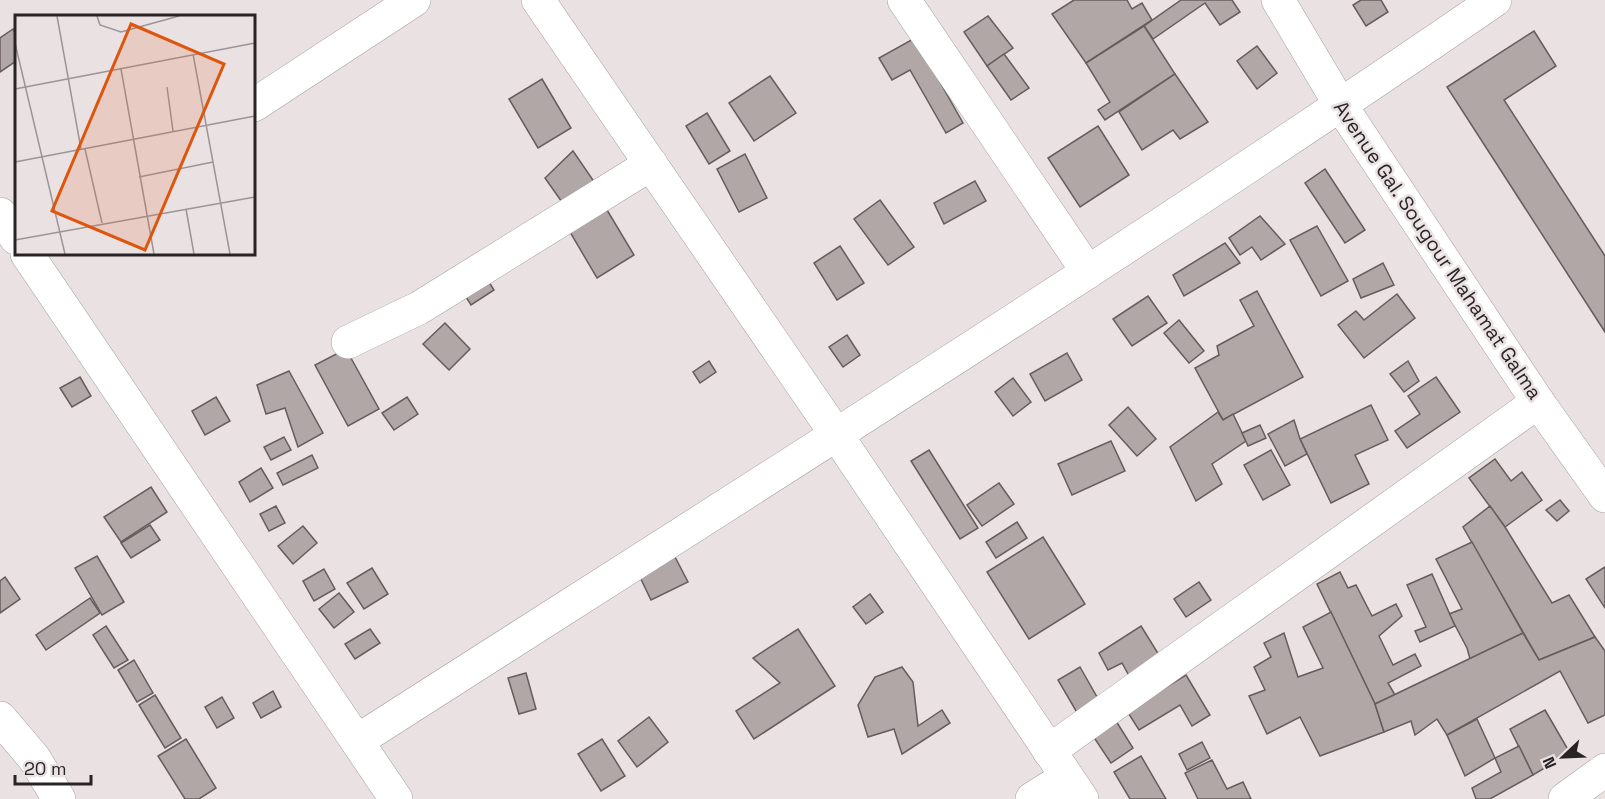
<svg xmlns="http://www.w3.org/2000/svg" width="1605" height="799" viewBox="0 0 1605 799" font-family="'Space Grotesk',sans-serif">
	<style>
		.building { fill: #b0a7a6; stroke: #655d5c; stroke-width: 1.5 }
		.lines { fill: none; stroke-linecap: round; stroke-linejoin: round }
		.minor-casing { stroke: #a69ea0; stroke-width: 34 }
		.major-casing { stroke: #a69ea0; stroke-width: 34 }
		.minor { stroke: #fff; stroke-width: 33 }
		.major { stroke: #fff; stroke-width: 33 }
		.labels { text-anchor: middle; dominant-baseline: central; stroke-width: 5; stroke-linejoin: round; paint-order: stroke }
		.street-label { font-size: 20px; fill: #282425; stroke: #eae1e3 }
		.inset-road { fill: none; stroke: #9c9597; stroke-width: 1.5 }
		.view { fill: #de560d; fill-opacity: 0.15; stroke: #de560d; stroke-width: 3 }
		.inset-edge { fill: none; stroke: #282425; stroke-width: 3 }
	</style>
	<rect width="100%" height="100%" fill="#eae1e3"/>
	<g class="building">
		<path d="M1074 0H1127L1132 9 1142 3 1152 20 1086 63 1052 14Z"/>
		<path d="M1181 0H1232L1240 12 1220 25 1205 3 1153 39 1144 26Z"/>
		<path d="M1361 0H1381L1388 12 1366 26 1353 5Z"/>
		<path d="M988 16 1013 48 987 66 964 32Z"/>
		<path d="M1144 26 1175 74 1105 120 1098 110 1110 102 1086 63Z"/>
		<path d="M13 29 16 34V61L0 72V38Z"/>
		<path d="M1534 31 1556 66 1504 100 1605 256V332L1447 87Z"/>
		<path d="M915 38 963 123 946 133 910 70 892 80 879 58Z"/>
		<path d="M1257 46 1277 73 1257 89 1237 61Z"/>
		<path d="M1004 54 1029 88 1011 100 987 66Z"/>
		<path d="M1175 74 1208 122 1180 139 1173 130 1142 150 1119 112Z"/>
		<path d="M770 76 796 113 754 141 729 103Z"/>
		<path d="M542 79 571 128 538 148 509 99Z"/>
		<path d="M707 113 730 151 709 164 686 126Z"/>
		<path d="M1098 126 1129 175 1080 207 1048 158Z"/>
		<path d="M573 151 595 183 564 205 545 178Z"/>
		<path d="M745 154 767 198 739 212 717 169Z"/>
		<path d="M1325 169 1365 230 1345 243 1305 183Z"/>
		<path d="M975 181 986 201 944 224 934 203Z"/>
		<path d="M880 200 914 247 888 265 854 219Z"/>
		<path d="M607 210 634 255 597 278 570 232Z"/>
		<path d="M1260 216 1285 244 1261 260 1252 247 1240 255 1229 238Z"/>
		<path d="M1317 226 1348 281 1321 296 1290 240Z"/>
		<path d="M1225 243 1240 263 1184 296 1173 275Z"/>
		<path d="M840 246 864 283 837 300 814 263Z"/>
		<path d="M1383 263 1394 285 1361 298 1353 279Z"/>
		<path d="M482 271 494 290 471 305 459 286Z"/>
		<path d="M1257 291 1303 377 1223 420 1195 368 1219 355 1217 346 1254 326 1240 300Z"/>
		<path d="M1397 294 1415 318 1364 358 1338 325 1356 311 1364 320Z"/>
		<path d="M1148 296 1167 323 1132 346 1113 319Z"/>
		<path d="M1179 320 1204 351 1189 363 1164 333Z"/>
		<path d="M445 323 470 349 449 370 423 344Z"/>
		<path d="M847 335 860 355 843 367 829 347Z"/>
		<path d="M346 349 379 409 348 426 315 365Z"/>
		<path d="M1067 353 1082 380 1045 401 1030 374Z"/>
		<path d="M709 361 716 372 700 383 693 372Z"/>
		<path d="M1408 361 1419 381 1404 392 1390 374Z"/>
		<path d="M289 371 323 433 298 447 285 408 266 414 257 385Z"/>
		<path d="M80 377 91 396 72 407 60 388Z"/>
		<path d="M1436 377 1460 412 1407 448 1395 431 1420 414 1408 396Z"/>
		<path d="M1013 378 1031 402 1013 416 995 392Z"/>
		<path d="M216 397 230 421 205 435 192 411Z"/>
		<path d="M407 397 418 414 394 430 382 413Z"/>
		<path d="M1371 405 1388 440 1355 455 1369 484 1331 503 1300 439Z"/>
		<path d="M1128 407 1156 439 1137 456 1109 425Z"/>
		<path d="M1218 412 1223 420 1233 414 1246 441 1212 464 1222 484 1196 501 1170 447Z"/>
		<path d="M1294 420 1300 439 1307 454 1285 466 1268 434Z"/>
		<path d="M1260 425 1266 438 1248 446 1242 433Z"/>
		<path d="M284 437 291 450 271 460 264 447Z"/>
		<path d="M1111 441 1125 471 1072 495 1058 464Z"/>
		<path d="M929 450 978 528 960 539 911 461Z"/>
		<path d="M1271 450 1290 485 1263 500 1244 465Z"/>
		<path d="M312 455 318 468 283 485 277 473Z"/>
		<path d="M1495 459 1511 481 1522 472 1542 500 1505 527 1469 478Z"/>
		<path d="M261 468 273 488 250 502 239 482Z"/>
		<path d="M999 483 1014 504 982 526 967 505Z"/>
		<path d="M151 487 167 512 121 542 104 517Z"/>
		<path d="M1560 500 1569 511 1557 521 1546 510Z"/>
		<path d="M276 506 285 523 269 531 260 514Z"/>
		<path d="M1490 506 1505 527 1552 603 1569 595 1595 637 1539 660 1463 527Z"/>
		<path d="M1017 522 1027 538 996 558 986 542Z"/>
		<path d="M150 525 160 540 131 558 121 543Z"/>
		<path d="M303 526 317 543 293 564 278 546Z"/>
		<path d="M1043 537 1085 604 1029 639 987 572Z"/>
		<path d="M1472 542 1523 633 1470 659 1467 648 1449 614 1462 609 1436 559Z"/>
		<path d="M674 555 688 582 651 600 638 573Z"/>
		<path d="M97 556 124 602 102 615 75 568Z"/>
		<path d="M1605 567V608L1586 579Z"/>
		<path d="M372 568 388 594 364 609 347 583Z"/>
		<path d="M324 569 335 589 314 601 303 581Z"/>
		<path d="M1340 572 1348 588 1356 585 1372 616 1396 604 1402 616 1379 636 1393 665 1415 654 1421 666 1388 683 1395 695 1375 704 1317 584Z"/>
		<path d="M1432 574 1455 626 1420 642 1415 631 1426 627 1407 585Z"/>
		<path d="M5 577 20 599 0 613V581Z"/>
		<path d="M1199 582 1211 600 1186 617 1174 599Z"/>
		<path d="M339 593 354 612 334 628 319 609Z"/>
		<path d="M870 594 883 612 866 624 853 607Z"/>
		<path d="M90 598 100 613 46 650 36 635Z"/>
		<path d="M1331 612 1375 704 1384 732 1320 756 1300 717 1267 734 1249 696 1265 690 1254 667 1271 657 1264 643 1284 633 1298 677 1323 668 1303 627Z"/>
		<path d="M106 626 128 660 114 668 93 635Z"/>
		<path d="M1141 626 1164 663 1133 683 1122 663 1108 670 1099 653Z"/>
		<path d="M370 629 380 643 355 659 345 644Z"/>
		<path d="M798 629 835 686 754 739 736 711 780 683 753 658Z"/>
		<path d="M1523 633 1539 660 1595 637 1605 651V715L1588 723 1560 671 1447 735 1437 719 1415 735 1411 721 1384 732 1375 704Z"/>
		<path d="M134 660 153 693 137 702 118 670Z"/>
		<path d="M902 667 913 682 918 726 942 710 950 723 902 754 894 729 868 737 858 705 875 677Z"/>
		<path d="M1080 667 1101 704 1079 716 1058 680Z"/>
		<path d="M526 673 536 709 519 714 508 678Z"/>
		<path d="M1186 675 1210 715 1192 726 1180 705 1139 730 1127 711Z"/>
		<path d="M273 691 281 707 261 718 253 703Z"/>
		<path d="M155 695 181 738 165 748 139 705Z"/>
		<path d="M222 697 234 718 217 728 205 707Z"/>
		<path d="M1545 710 1570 753 1533 775 1510 729Z"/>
		<path d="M649 717 668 742 637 767 618 741Z"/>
		<path d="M1477 719 1495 758 1465 776 1447 735Z"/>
		<path d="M1116 721 1133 748 1111 763 1093 736Z"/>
		<path d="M186 739 216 788 199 799H185L158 756Z"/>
		<path d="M602 739 625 776 601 791 578 754Z"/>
		<path d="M1202 742 1210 758 1187 770 1179 754Z"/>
		<path d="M1519 746 1533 775 1490 799H1476L1472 788 1501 772 1495 758Z"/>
		<path d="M1141 756 1166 799H1130L1114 772Z"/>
		<path d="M1212 760 1227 789 1243 782 1251 799H1198L1185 773Z"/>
	</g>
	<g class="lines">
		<g class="minor-casing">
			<g id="minor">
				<path d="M904 0 1088 272"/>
				<path d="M1278 0 1341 106 1538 402 1605 496"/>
				<path d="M254 105 414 0"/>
				<path d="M0 214 16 238"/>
				<path d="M27 254 396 799"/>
				<path d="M348 342 419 308 651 164"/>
				<path d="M0 718 34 758 59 799"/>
				<path d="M357 741C738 497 1122 256 1495 0"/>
				<path d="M1049 751 1538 402"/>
				<path d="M1032 799 1067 777"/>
				<path d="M1565 799 1605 770"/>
			</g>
		</g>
		<g class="major-casing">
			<path id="major" d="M538 0 836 434 1082 799"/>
		</g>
		<use href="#minor" class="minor"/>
		<use href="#major" class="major"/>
	</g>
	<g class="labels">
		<g class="street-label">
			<text transform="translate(1438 250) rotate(56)">Avenue Gal. Sougour Mahamat Galma</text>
		</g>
	</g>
	<g transform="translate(15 15)">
		<rect width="240" height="240" fill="#eae1e3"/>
		<path class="inset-road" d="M42 1 66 134M82 1 85 10 106 17 164 1M0 28 50 239M178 39 215 239M106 54 139 239M152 72 158 116M0 74 240 28M70 134 87 208M0 147 240 101M124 162 198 147M171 194 179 239M0 225 240 182"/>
		<path class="view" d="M116 9 209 49 130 235 37 196Z"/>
		<rect width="240" height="240" class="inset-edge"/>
	</g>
	<g transform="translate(1563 757) rotate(247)" stroke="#eae1e3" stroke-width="4.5" paint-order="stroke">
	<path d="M0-4.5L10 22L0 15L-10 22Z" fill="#282425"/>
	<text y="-9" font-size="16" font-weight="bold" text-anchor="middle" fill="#282425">N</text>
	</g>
	<path d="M15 775v9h76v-9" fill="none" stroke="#282425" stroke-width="3"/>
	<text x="24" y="775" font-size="18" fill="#282425" stroke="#eae1e3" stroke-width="4.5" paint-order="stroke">20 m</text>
</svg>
